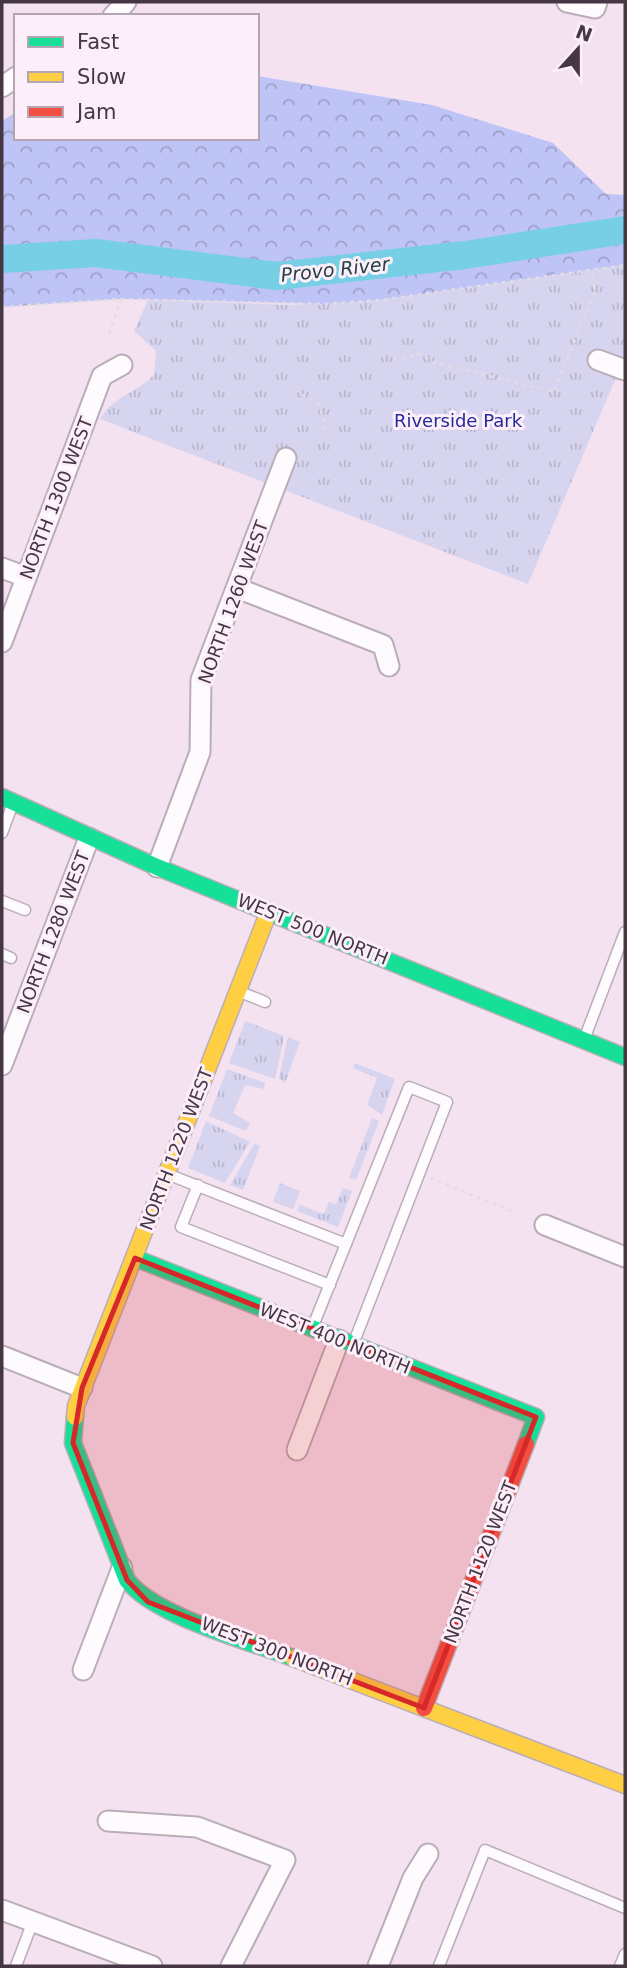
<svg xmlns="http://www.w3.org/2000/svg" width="627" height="1968" viewBox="0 0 627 1968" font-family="'DejaVu Sans',sans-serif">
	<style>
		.grass { fill: url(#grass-tufts) }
		.forest { fill: url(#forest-crowns) }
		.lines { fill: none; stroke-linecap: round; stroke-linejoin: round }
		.river { stroke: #76cfe4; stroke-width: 28 }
		.lane-casing { stroke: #baadb8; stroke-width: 13 }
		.street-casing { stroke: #baadb8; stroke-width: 23 }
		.fast-casing { stroke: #baadb8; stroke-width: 19 }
		.slow-casing { stroke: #baadb8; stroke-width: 19 }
		.jam-casing { stroke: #baadb8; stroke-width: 19 }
		.path { stroke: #e3dde2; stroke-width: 2.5; stroke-dasharray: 3.5 5; stroke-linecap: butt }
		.lane { stroke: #fdfbfd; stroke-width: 10 }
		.street { stroke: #fdfbfd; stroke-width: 19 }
		.fast { stroke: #16e098; stroke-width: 16 }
		.slow { stroke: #ffcf43; stroke-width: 16 }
		.jam { stroke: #f24e42; stroke-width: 16 }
		.marked { fill: #d62828; fill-opacity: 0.2; stroke: #d62828; stroke-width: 5; stroke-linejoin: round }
		.labels { text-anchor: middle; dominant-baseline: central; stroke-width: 6; stroke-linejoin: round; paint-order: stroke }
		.park-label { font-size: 18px; fill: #232a99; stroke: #fceffa }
		.street-label { font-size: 18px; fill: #453743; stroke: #fceffa }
		.water-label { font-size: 19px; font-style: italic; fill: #244146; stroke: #fceffa }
	</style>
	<defs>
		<pattern id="grass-tufts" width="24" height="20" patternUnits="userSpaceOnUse" patternTransform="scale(1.75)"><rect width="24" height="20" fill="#d6d4ef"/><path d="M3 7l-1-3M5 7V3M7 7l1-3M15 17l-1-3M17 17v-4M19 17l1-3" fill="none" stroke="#b9b7ce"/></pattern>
		<pattern id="forest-crowns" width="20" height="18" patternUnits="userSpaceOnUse" patternTransform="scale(1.75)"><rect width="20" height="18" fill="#bfc4f6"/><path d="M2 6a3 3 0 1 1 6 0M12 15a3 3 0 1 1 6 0" fill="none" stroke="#9da0c9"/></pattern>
	</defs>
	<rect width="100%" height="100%" fill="#f4e2f1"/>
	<g class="grass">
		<path d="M625 265V381L615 380 528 584 100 419C115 395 133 395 154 375L156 351 134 331 148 300 289 305 380 300Z"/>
		<path d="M245 1021 284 1036 275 1079 229 1063Z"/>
		<path d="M288 1037 300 1042 285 1083 279 1078Z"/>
		<path d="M355 1063 395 1079 382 1115 367 1105 377 1078 353 1068Z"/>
		<path d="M227 1069 265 1083 264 1089 245 1085 233 1113 250 1123 246 1131 209 1116Z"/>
		<path d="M372 1118 379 1121 356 1180 349 1178Z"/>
		<path d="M206 1121 250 1142 225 1183 188 1168Z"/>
		<path d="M254 1144 260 1146 243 1190 230 1185Z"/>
		<path d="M280 1183 300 1191 293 1209 273 1202Z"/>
		<path d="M343 1188 352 1191 338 1227 297 1211 300 1205 324 1214 329 1202 336 1204Z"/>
	</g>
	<path class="forest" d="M257 76 432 105 553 143 606 194 625 195V265L380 300 324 304 121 299 2 307V121L16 112V138H257Z"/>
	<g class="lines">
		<path class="river" d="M2 259 96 253 277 276 465 255 625 230"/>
		<g class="lane-casing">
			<g id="lane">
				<path d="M2 833 13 803"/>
				<path d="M2 901 25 910"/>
				<path d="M2 954 11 958"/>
				<path d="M238 991 265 1002"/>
				<path d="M585 1037 625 932"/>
				<path d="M167 1174 346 1244"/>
				<path d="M198 1185 181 1227 330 1285"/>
				<path d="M313 1326 409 1087 447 1102 354 1342"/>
				<path d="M16 1966 33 1921"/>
				<path d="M439 1966 485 1850 625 1908"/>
				<path d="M620 1966 625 1954"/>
			</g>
		</g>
		<g class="street-casing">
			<g id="street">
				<path d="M567 2 595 8 597 2"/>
				<path d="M113 16 126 2"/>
				<path d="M2 87 16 77"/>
				<path d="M598 360 625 370"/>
				<path d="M2 568 26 577"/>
				<path d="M237 588 383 645 389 666"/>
				<path d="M2 642 102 376 122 365"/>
				<path d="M157 867 200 752 201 680 286 458"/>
				<path d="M2 1065 89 838"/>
				<path d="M545 1225 625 1257"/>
				<path d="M2 1356 82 1388"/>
				<path d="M297 1450 339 1340"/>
				<path d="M83 1670 122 1568"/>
				<path d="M108 1821 197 1827 285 1860 231 1966"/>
				<path d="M2 1910 152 1966"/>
				<path d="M378 1966 413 1878 428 1854"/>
			</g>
		</g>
		<g class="fast-casing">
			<g id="fast">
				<path d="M2 797 157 867 625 1057"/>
				<path d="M135 1258 536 1417 526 1444"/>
				<path d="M75 1417 73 1443 127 1580C154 1616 249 1641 293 1658"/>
			</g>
		</g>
		<g class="slow-casing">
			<g id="slow">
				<path d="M75 1417 76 1406 269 911"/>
				<path d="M293 1658 625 1785"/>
			</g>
		</g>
		<g class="jam-casing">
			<path id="jam" d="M424 1708 526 1444"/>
		</g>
		<g class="path">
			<path d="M2 307 121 299 324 304 380 300 625 265"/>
			<path d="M109 334 121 299"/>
			<path d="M393 360 421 354 432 362 554 392 595 291 592 271"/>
			<path d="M295 390 319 405 325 426 323 436"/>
			<path d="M430 1178 511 1211"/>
		</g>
		<use href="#lane" class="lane"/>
		<use href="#street" class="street"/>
		<use href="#fast" class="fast"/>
		<use href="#slow" class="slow"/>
		<use href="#jam" class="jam"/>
	</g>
	<path class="marked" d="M135 1258 536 1417 424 1708 148 1602 127 1580 73 1443 82 1388Z"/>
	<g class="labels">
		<g class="park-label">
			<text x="458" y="420">Riverside Park</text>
		</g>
		<g class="street-label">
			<text transform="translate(56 498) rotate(-69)">NORTH 1300 WEST</text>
			<text transform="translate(233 602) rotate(-70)">NORTH 1260 WEST</text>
			<text transform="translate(313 929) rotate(22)">WEST 500 NORTH</text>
			<text transform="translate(53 932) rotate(-69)">NORTH 1280 WEST</text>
			<text transform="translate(176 1149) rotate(-69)">NORTH 1220 WEST</text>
			<text transform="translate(335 1338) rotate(22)">WEST 400 NORTH</text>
			<text transform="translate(480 1562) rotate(-69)">NORTH 1120 WEST</text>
			<text transform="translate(277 1651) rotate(21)">WEST 300 NORTH</text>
		</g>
		<g class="water-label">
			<text transform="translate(335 269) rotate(-6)">Provo River</text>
		</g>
	</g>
	<rect width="627" height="1968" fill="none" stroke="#453743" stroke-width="7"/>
	<rect x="14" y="14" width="245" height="126" fill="#fceffa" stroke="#b3a5b1" stroke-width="2"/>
	<rect x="28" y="37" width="35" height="10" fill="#16e098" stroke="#b3a5b1" stroke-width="2"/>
	<text x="77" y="49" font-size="21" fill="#453743">Fast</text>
	<rect x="28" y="72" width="35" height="10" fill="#ffcf43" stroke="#b3a5b1" stroke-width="2"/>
	<text x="77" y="84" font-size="21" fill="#453743">Slow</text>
	<rect x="28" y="107" width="35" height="10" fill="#f24e42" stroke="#b3a5b1" stroke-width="2"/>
	<text x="77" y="119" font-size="21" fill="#453743">Jam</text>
	<g transform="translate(578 49) rotate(21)" stroke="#fceffa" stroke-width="5" paint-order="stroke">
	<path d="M0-5L12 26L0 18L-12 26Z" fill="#453743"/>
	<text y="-10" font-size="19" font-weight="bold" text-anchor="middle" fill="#453743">N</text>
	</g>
</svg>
